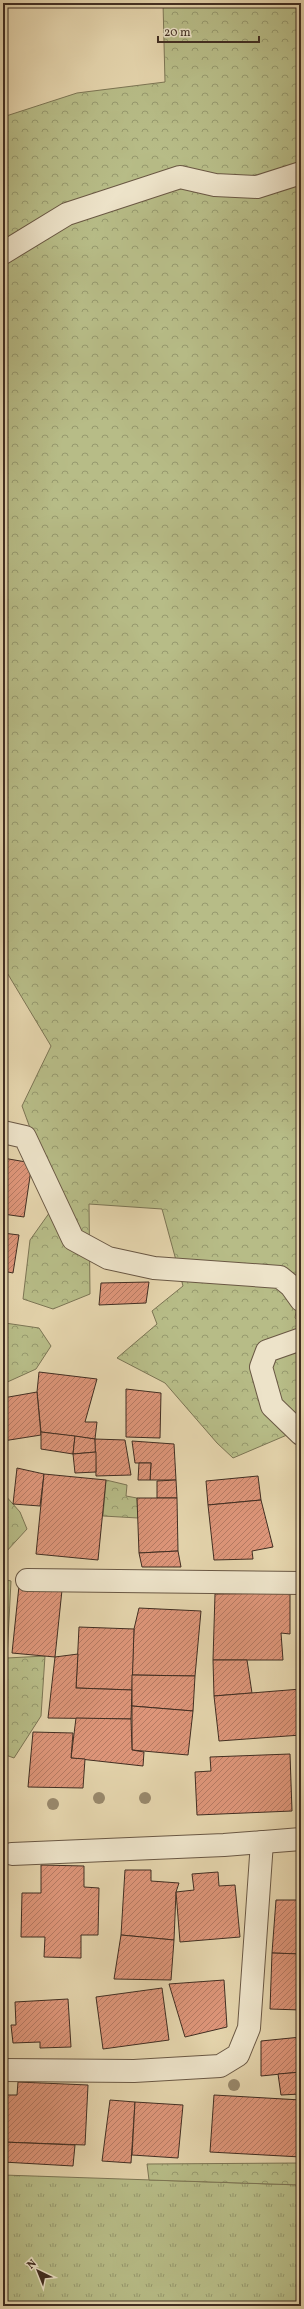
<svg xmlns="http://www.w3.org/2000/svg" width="304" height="2309" viewBox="0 0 304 2309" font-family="Vollkorn,serif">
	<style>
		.grass { fill: url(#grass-tufts); stroke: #7c7554 }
		.forest { fill: url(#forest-crowns); stroke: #7c7554 }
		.building { fill: url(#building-hatch); stroke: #412e22 }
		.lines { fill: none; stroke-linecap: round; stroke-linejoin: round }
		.minor-casing { stroke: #6a5844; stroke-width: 24 }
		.minor { stroke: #ede3c9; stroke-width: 22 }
		.tree { fill: #98886b }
	</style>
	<defs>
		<pattern id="grass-tufts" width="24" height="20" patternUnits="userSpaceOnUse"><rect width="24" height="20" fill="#b7bc87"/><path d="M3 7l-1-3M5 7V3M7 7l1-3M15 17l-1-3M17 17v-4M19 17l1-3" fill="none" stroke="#96996e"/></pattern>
		<pattern id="forest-crowns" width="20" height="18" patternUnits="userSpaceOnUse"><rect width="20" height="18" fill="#b7bc87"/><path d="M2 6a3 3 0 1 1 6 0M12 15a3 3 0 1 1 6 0" fill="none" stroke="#96996e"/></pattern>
		<pattern id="building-hatch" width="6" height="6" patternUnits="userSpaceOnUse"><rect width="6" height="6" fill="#dd9579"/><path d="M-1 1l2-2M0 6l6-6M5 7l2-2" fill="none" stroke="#b57a63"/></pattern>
	</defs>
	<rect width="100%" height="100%" fill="#e4d4ac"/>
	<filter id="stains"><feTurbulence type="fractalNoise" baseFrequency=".005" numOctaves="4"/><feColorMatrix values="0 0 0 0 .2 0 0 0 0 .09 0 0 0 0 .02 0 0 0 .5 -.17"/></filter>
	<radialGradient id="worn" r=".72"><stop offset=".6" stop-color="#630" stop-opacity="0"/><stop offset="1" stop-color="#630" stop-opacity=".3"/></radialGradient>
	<path class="grass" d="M3 2175 301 2185V2306H3Z"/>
	<g class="forest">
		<path d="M163 3H301V1279L295 1318 301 1321V1429L233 1458 217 1443 165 1383 117 1358 157 1324 152 1311 183 1286 162 1209 89 1204 90 1294 53 1309 23 1299 30 1240 57 1202 22 1106 51 1046 3 966V117L77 93 165 82Z"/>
		<path d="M5 1323 39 1328 51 1346 36 1369 3 1384V1324Z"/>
		<path d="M3 1476 4 1494 20 1512 27 1529 5 1553 3 1552Z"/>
		<path d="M106 1480 127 1485 126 1496 137 1498 138 1518 103 1516Z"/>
		<path d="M3 1579 11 1581 7 1658 45 1656 41 1716 14 1758 3 1754Z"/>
		<path d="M301 2163V2185L149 2180 147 2164Z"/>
	</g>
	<g class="building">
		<path d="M3 1158 32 1163 24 1217 3 1214Z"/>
		<path d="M3 1233 19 1235 13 1273 3 1271Z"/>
		<path d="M149 1282 146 1303 99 1305 101 1283Z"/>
		<path d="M39 1372 97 1379 85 1422H97L95 1439 41 1432 37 1392Z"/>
		<path d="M126 1389 161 1393 160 1438 126 1437Z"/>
		<path d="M37 1392 41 1435 3 1441V1398Z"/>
		<path d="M41 1432 75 1436 73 1454 41 1449Z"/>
		<path d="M75 1436 95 1439 96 1452 73 1454Z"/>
		<path d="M95 1439 125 1440 131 1475 96 1476Z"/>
		<path d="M132 1441 174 1444 176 1480H150L151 1463H135Z"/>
		<path d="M96 1452V1472L75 1473 73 1454Z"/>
		<path d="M139 1463H151L150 1480H138Z"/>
		<path d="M17 1468 44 1474 40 1506 13 1504Z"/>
		<path d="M44 1474 106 1480 98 1560 36 1554Z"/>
		<path d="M258 1476 261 1500 208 1505 206 1481Z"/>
		<path d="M176 1480 177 1498H157V1481Z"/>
		<path d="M137 1498H177L178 1551 139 1553Z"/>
		<path d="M261 1500 273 1547 252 1551 253 1559 214 1560 208 1505Z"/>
		<path d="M178 1551 181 1567H142L139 1553Z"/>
		<path d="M19 1586 62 1590 55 1657 12 1653Z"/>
		<path d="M290 1593V1634L281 1633 283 1660H213L215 1594Z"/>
		<path d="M139 1608 201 1611 195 1676 132 1675 134 1629Z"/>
		<path d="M297 1617 301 1618V1658H299Z"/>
		<path d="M79 1627 134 1629 132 1690 76 1688Z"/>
		<path d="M78 1654 76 1688 132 1690 131 1719 48 1718 55 1657Z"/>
		<path d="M213 1660H247L252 1693 214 1696Z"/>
		<path d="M132 1675 195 1676 193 1711 132 1706Z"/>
		<path d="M301 1689V1735L219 1741 214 1696Z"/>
		<path d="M132 1706 193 1711 188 1755 132 1750Z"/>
		<path d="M76 1718 131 1719 132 1750 144 1752 143 1766 71 1758Z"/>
		<path d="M33 1732 73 1733 71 1758 85 1759 83 1788 28 1787Z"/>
		<path d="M290 1754 292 1811 197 1815 195 1772 211 1771 210 1757Z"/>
		<rect x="299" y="1851" width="2" height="43"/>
		<path d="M41 1865 84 1866V1887L99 1888 98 1935H81V1958L44 1957 45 1937H21L22 1893H41Z"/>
		<path d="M125 1870H151V1881L179 1883 176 1892 174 1940 121 1935Z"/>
		<path d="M218 1872 219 1886 235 1885 240 1937 180 1942 176 1892 194 1890 192 1874Z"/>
		<path d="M276 1900H301V1954L272 1953Z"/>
		<path d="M121 1935 174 1940 171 1980 114 1979Z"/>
		<path d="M272 1953 301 1954V2010L270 2009Z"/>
		<path d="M224 1980 227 2027 185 2037 169 1984Z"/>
		<path d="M3 1984 4 2012H3Z"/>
		<path d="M162 1988 169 2040 103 2049 96 1997Z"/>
		<path d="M68 1999 71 2047 40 2048V2042L13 2043 11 2025H16L15 2002Z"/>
		<path d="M301 2037V2072L261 2076V2041Z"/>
		<path d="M301 2072V2094L281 2095 278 2074Z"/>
		<path d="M18 2082 88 2085 85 2145 3 2142V2095H17Z"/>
		<path d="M214 2095 301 2100V2157L210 2152Z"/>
		<path d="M110 2100 135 2102 131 2163 102 2161Z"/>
		<path d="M135 2102 183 2105 178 2158 132 2155Z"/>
		<path d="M3 2142 75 2145 73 2166 3 2162Z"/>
	</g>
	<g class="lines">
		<g class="minor-casing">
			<g id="minor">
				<path d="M3 253 67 214 180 177 215 185 257 187 301 173"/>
				<path d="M3 1132 25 1137 73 1239 108 1258 154 1268 280 1277 291 1286 301 1300"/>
				<path d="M301 1339 267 1351 261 1367 272 1406 301 1434"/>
				<path d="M27 1580 301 1583"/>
				<path d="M12 1854 224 1845 301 1839"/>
				<path d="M3 2070 134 2071 220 2066 238 2055 249 2028 262 1842"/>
			</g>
		</g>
		<use href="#minor" class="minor"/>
	</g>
	<g class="tree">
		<circle cx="99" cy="1798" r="6"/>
		<circle cx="145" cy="1798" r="6"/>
		<circle cx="53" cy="1804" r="6"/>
		<circle cx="234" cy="2085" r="6"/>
	</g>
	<rect width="304" height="2309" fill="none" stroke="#e4d4ac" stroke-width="16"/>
	<rect x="4" y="4" width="296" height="2301" fill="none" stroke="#412e22" stroke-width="2"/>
	<rect x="8" y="8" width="288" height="2293" fill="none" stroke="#412e22"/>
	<g transform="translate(38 2271) rotate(317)" stroke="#ede3c9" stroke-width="3" paint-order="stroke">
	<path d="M0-3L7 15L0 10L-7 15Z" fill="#412e22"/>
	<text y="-6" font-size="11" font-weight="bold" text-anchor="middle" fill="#412e22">N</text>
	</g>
	<path d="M158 36v6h101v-6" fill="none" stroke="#412e22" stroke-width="2"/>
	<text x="164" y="36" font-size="12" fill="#412e22" stroke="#ede3c9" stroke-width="3" paint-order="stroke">20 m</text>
	<rect width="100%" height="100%" filter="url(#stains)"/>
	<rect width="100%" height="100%" fill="url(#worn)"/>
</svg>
